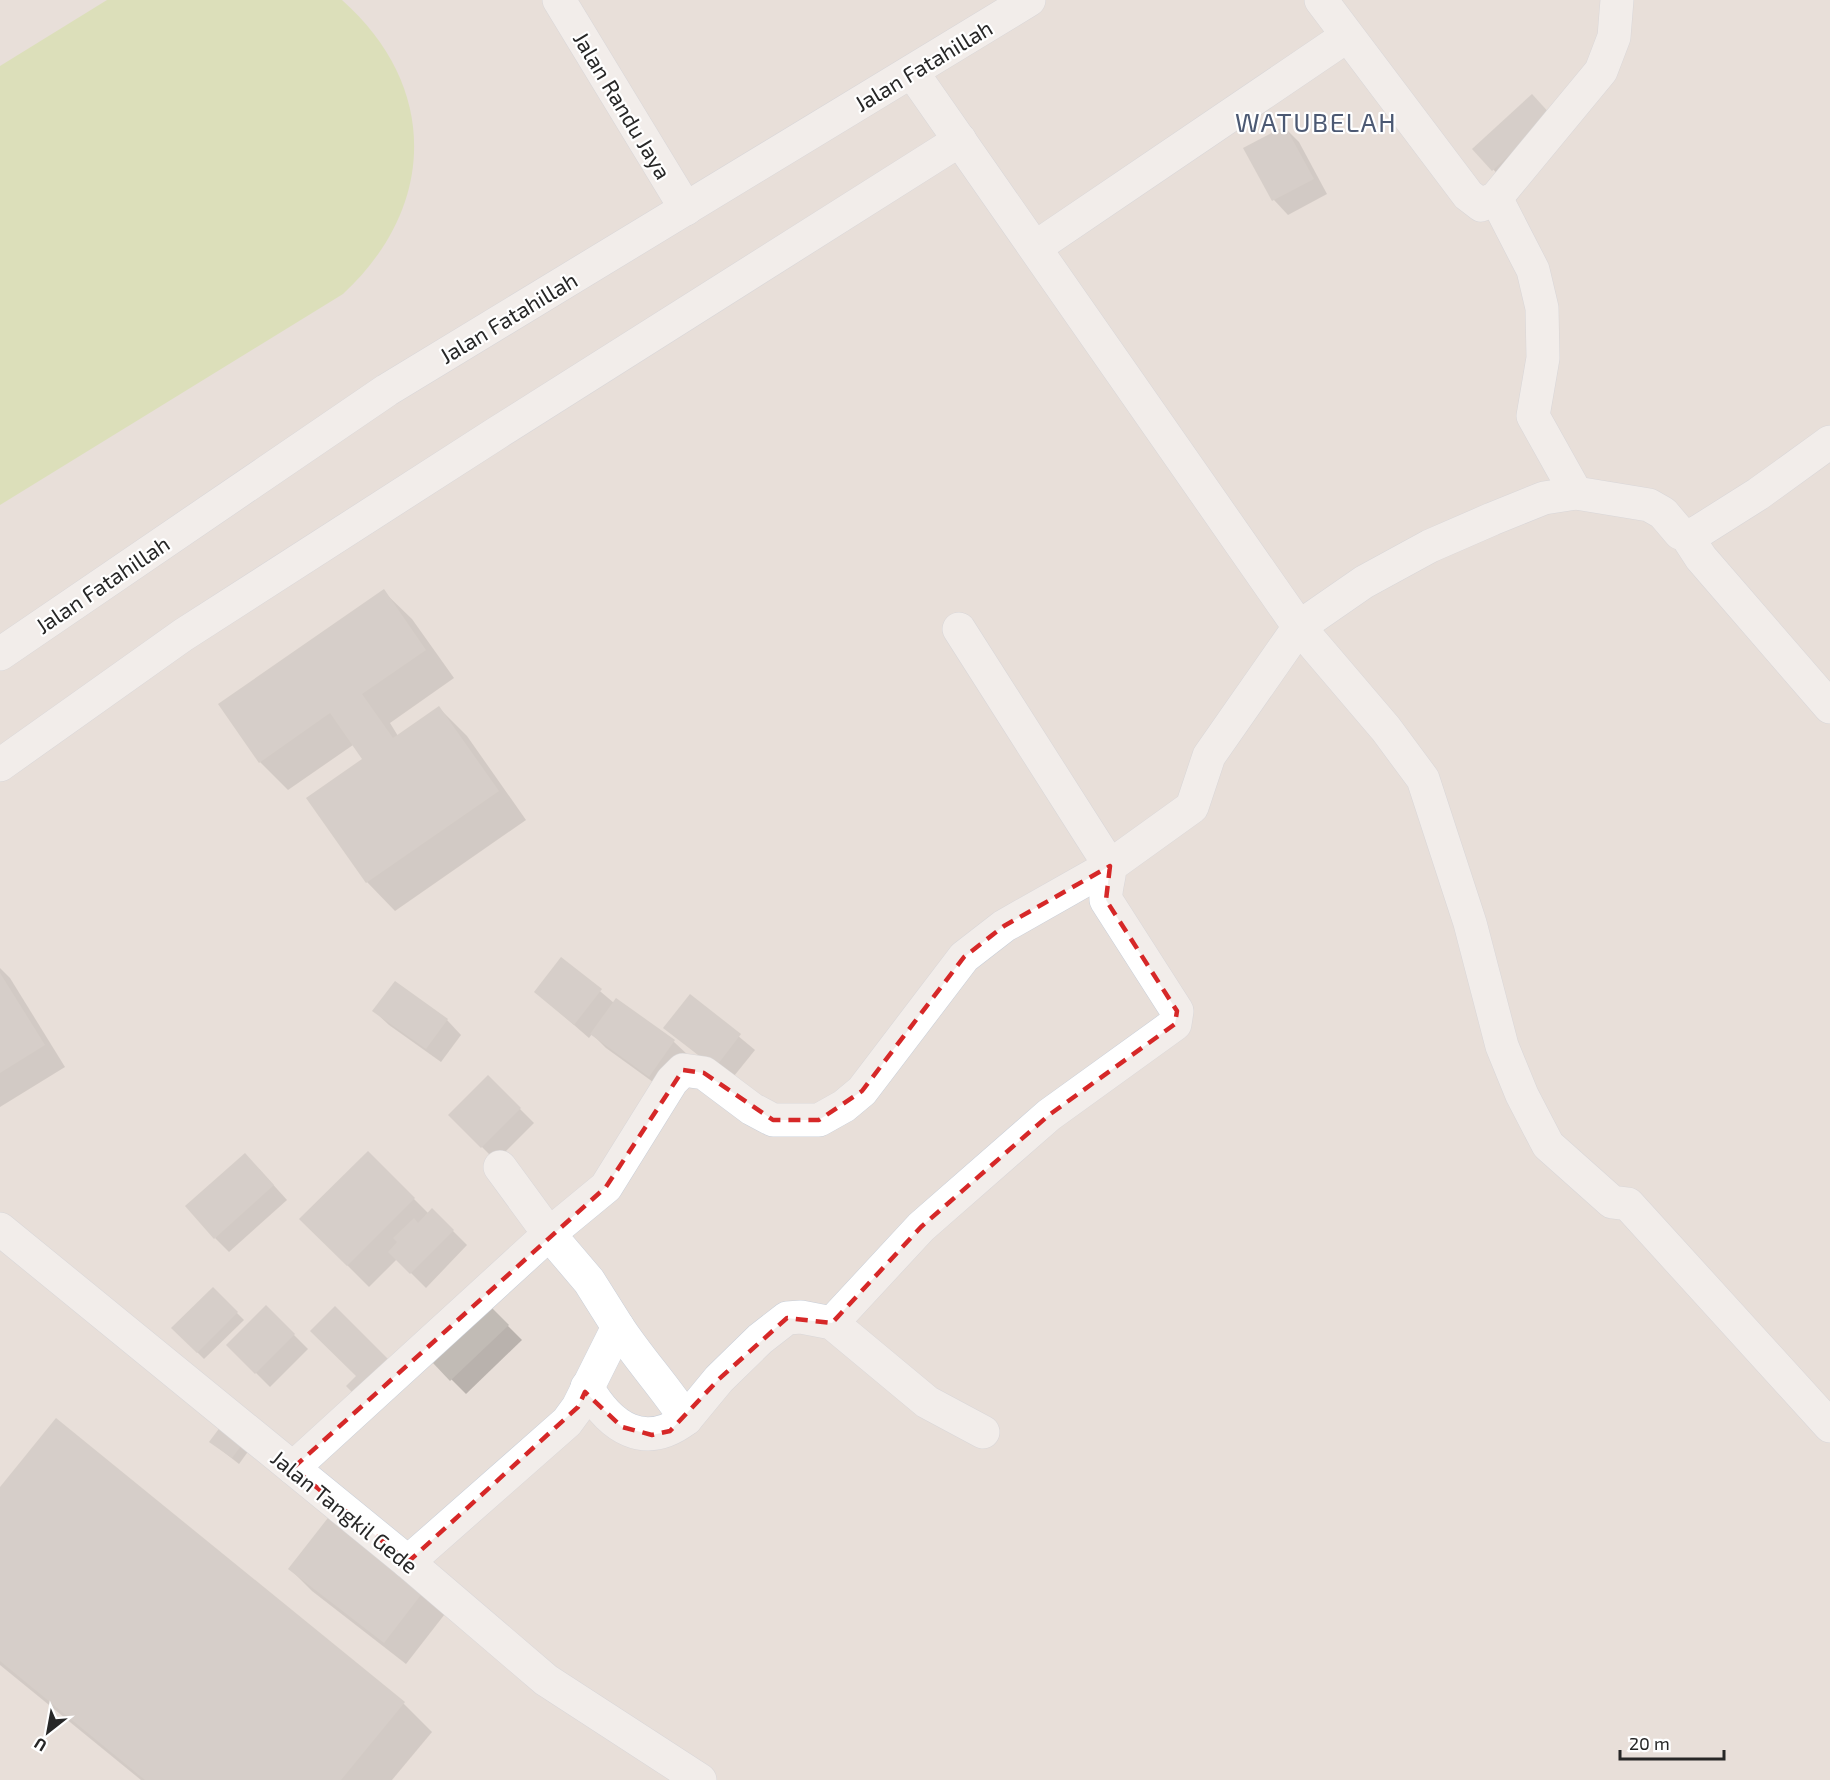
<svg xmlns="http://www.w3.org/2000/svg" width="1830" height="1780" viewBox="0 0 1830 1780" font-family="'Exo 2',sans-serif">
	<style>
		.pitch { fill: #cee196 }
		.shadow { fill: #0003 }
		.building { fill: #c1bbb5 }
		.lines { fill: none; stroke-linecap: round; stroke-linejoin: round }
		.minor-casing { stroke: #c8ced8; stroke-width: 34 }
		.tertiary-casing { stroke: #c8ced8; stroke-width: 34 }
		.minor { stroke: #fff; stroke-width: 33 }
		.tertiary { stroke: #fff; stroke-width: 33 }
		.marked { fill: none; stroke: #d62828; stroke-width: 4.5; stroke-dasharray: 12 8; stroke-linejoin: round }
		.labels { text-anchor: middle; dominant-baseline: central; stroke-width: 4.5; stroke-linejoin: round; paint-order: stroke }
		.street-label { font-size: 22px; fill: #272727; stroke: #fff }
		.quarter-label { font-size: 26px; letter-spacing: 1.5px; fill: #4c5973; stroke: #fff }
	</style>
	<rect width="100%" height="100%" fill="#e8dfd9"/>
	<path class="pitch" d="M107 0H342C439 86 437 207 343 294L0 505V66Z"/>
	<g class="shadow">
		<path d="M1531 96 1507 184 1474 149Z"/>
		<path d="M1285 128 1299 142 1327 194 1288 215 1274 200 1245 148Z"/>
		<path d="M383 591 412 619 454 678 390 723 398 736 439 708 467 736 526 820 395 911 367 882 308 799 364 760 353 745 288 790 260 762Z"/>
		<path d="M562 959 614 1003 617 1000 674 1042 689 1056 664 1090 606 1048 592 1034 589 1038 536 992Z"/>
		<path d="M0 968 10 978 65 1067 0 1107Z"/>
		<path d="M690 996 755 1050 730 1081 665 1027Z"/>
		<path d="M374 1011 447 1020 461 1035 441 1062 389 1025Z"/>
		<path d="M488 1077 534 1123 496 1161 450 1115Z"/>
		<path d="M368 1153 429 1214 432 1210 467 1245 426 1288 397 1259 369 1287 301 1219Z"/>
		<path d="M259 1169 287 1200 229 1252 215 1238Z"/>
		<path d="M213 1289 244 1320 204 1359 173 1328Z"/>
		<path d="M266 1307 308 1349 270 1387 228 1345Z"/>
		<path d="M491 1309 522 1340 466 1394 435 1363Z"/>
		<path d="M211 1442 252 1446 239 1464Z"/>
		<path d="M0 1489 404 1704 432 1732 392 1780H141L0 1665Z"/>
		<path d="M290 1569 426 1588 448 1610 406 1664 312 1591Z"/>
	</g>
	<g class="building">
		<path d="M1532 94 1552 116 1492 171 1472 149Z"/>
		<path d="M1285 126 1314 179 1272 201 1243 148Z"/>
		<path d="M384 589 426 650 362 694 393 738 439 706 499 791 366 883 306 798 362 759 330 713 259 763 218 704Z"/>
		<path d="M561 957 602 989 574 1025 534 992Z"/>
		<path d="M0 973 45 1045 0 1073Z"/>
		<path d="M395 981 448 1019 426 1049 372 1011Z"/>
		<path d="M690 994 741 1034 715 1068 663 1028Z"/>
		<path d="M616 998 675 1040 649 1077 590 1034Z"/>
		<path d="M488 1075 521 1108 481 1148 448 1115Z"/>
		<path d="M368 1151 415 1198 347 1266 299 1219Z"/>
		<path d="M245 1153 274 1185 214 1239 185 1206Z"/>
		<path d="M432 1208 454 1230 410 1274 388 1252 397 1242 393 1238 414 1218 418 1223Z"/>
		<path d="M213 1287 238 1312 197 1353 171 1328Z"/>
		<path d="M266 1305 295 1334 255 1374 226 1345Z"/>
		<path d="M335 1306 392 1363 358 1398 346 1386 356 1376 310 1331Z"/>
		<path d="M491 1307 509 1325 450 1381 433 1363Z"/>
		<path d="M56 1418 405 1702 341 1780H145L0 1661V1487Z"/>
		<path d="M224 1422 247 1438 232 1458 209 1442Z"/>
		<path d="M331 1514 427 1587 384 1643 288 1569Z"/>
	</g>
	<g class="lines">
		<g class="minor-casing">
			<g id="minor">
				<path d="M559 0 686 209"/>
				<path d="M1321 0 1468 195 1481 205 1496 198 1601 71 1614 37 1617 0"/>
				<path d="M912 72 1299 627 1386 729 1423 779 1470 923 1502 1046 1522 1095 1548 1145 1612 1202 1628 1204 1830 1426"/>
				<path d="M1496 198 1533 270 1542 308 1543 358 1533 416 1576 493"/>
				<path d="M1036 247 1347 36"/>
				<path d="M1686 535 1701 558 1830 707"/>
				<path d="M0 765 183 635 497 433 960 140"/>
				<path d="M0 1229 408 1562 546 1680 700 1780"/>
				<path d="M832 1323 921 1227 1049 1115 1175 1024 1177 1011 1106 900C1105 887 1110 878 1110 866L1192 807 1209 756 1299 627 1364 582 1430 546 1492 519 1544 498 1576 493 1649 505 1663 513 1680 533 1693 535 1758 494 1830 442"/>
				<path d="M618 1327C639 1359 665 1387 686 1419L719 1379 760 1339 787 1318 801 1317 832 1323 927 1402 983 1432"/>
				<path d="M587 1387C610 1427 644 1451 686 1419"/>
				<path d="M293 1468 549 1234 500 1167"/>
				<path d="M408 1562 567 1422 578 1407 618 1327 589 1281 549 1234 606 1187 672 1081 683 1070 704 1073 752 1109 773 1120H819L844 1106 862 1091 964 957 1004 926 1110 866 959 629"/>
			</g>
		</g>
		<g class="tertiary-casing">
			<path id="tertiary" d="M0 654 387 390 1029 0"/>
		</g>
		<use href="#minor" class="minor"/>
		<use href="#tertiary" class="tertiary"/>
	</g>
	<path d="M0 0H1830V1780H0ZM1110 866 1106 900 1177 1011 1175 1024 1049 1115 921 1227 832 1323 787 1318 719 1379 670 1431 652 1435 622 1427 585 1392 578 1407 408 1562 293 1468 606 1187 683 1070 704 1073 773 1120H819L862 1091 964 957 1004 926Z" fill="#e8dfd9" fill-opacity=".55" fill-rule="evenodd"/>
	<path class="marked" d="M1110 866 1106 900 1177 1011 1175 1024 1049 1115 921 1227 832 1323 787 1318 719 1379 670 1431 652 1435 622 1427 585 1392 578 1407 408 1562 293 1468 606 1187 683 1070 704 1073 773 1120H819L862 1091 964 957 1004 926Z"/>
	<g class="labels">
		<g class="street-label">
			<text transform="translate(923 65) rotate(-31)">Jalan Fatahillah</text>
			<text transform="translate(623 105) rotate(59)">Jalan Randu Jaya</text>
			<text transform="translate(508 317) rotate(-31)">Jalan Fatahillah</text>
			<text transform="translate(102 584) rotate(-34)">Jalan Fatahillah</text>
			<text transform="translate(345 1511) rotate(39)">Jalan Tangkil Gede</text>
		</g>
		<g class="quarter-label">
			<text x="1316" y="121">WATUBELAH</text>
		</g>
	</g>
	<g transform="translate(48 1732) rotate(211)" stroke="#ffffff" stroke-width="4.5" paint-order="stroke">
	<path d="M0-4.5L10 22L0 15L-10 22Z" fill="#272727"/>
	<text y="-9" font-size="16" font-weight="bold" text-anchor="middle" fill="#272727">U</text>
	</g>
	<path d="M1620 1750v9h104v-9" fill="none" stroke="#272727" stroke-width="3"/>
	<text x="1629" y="1750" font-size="18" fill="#272727" stroke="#ffffff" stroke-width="4.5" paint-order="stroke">20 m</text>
</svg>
